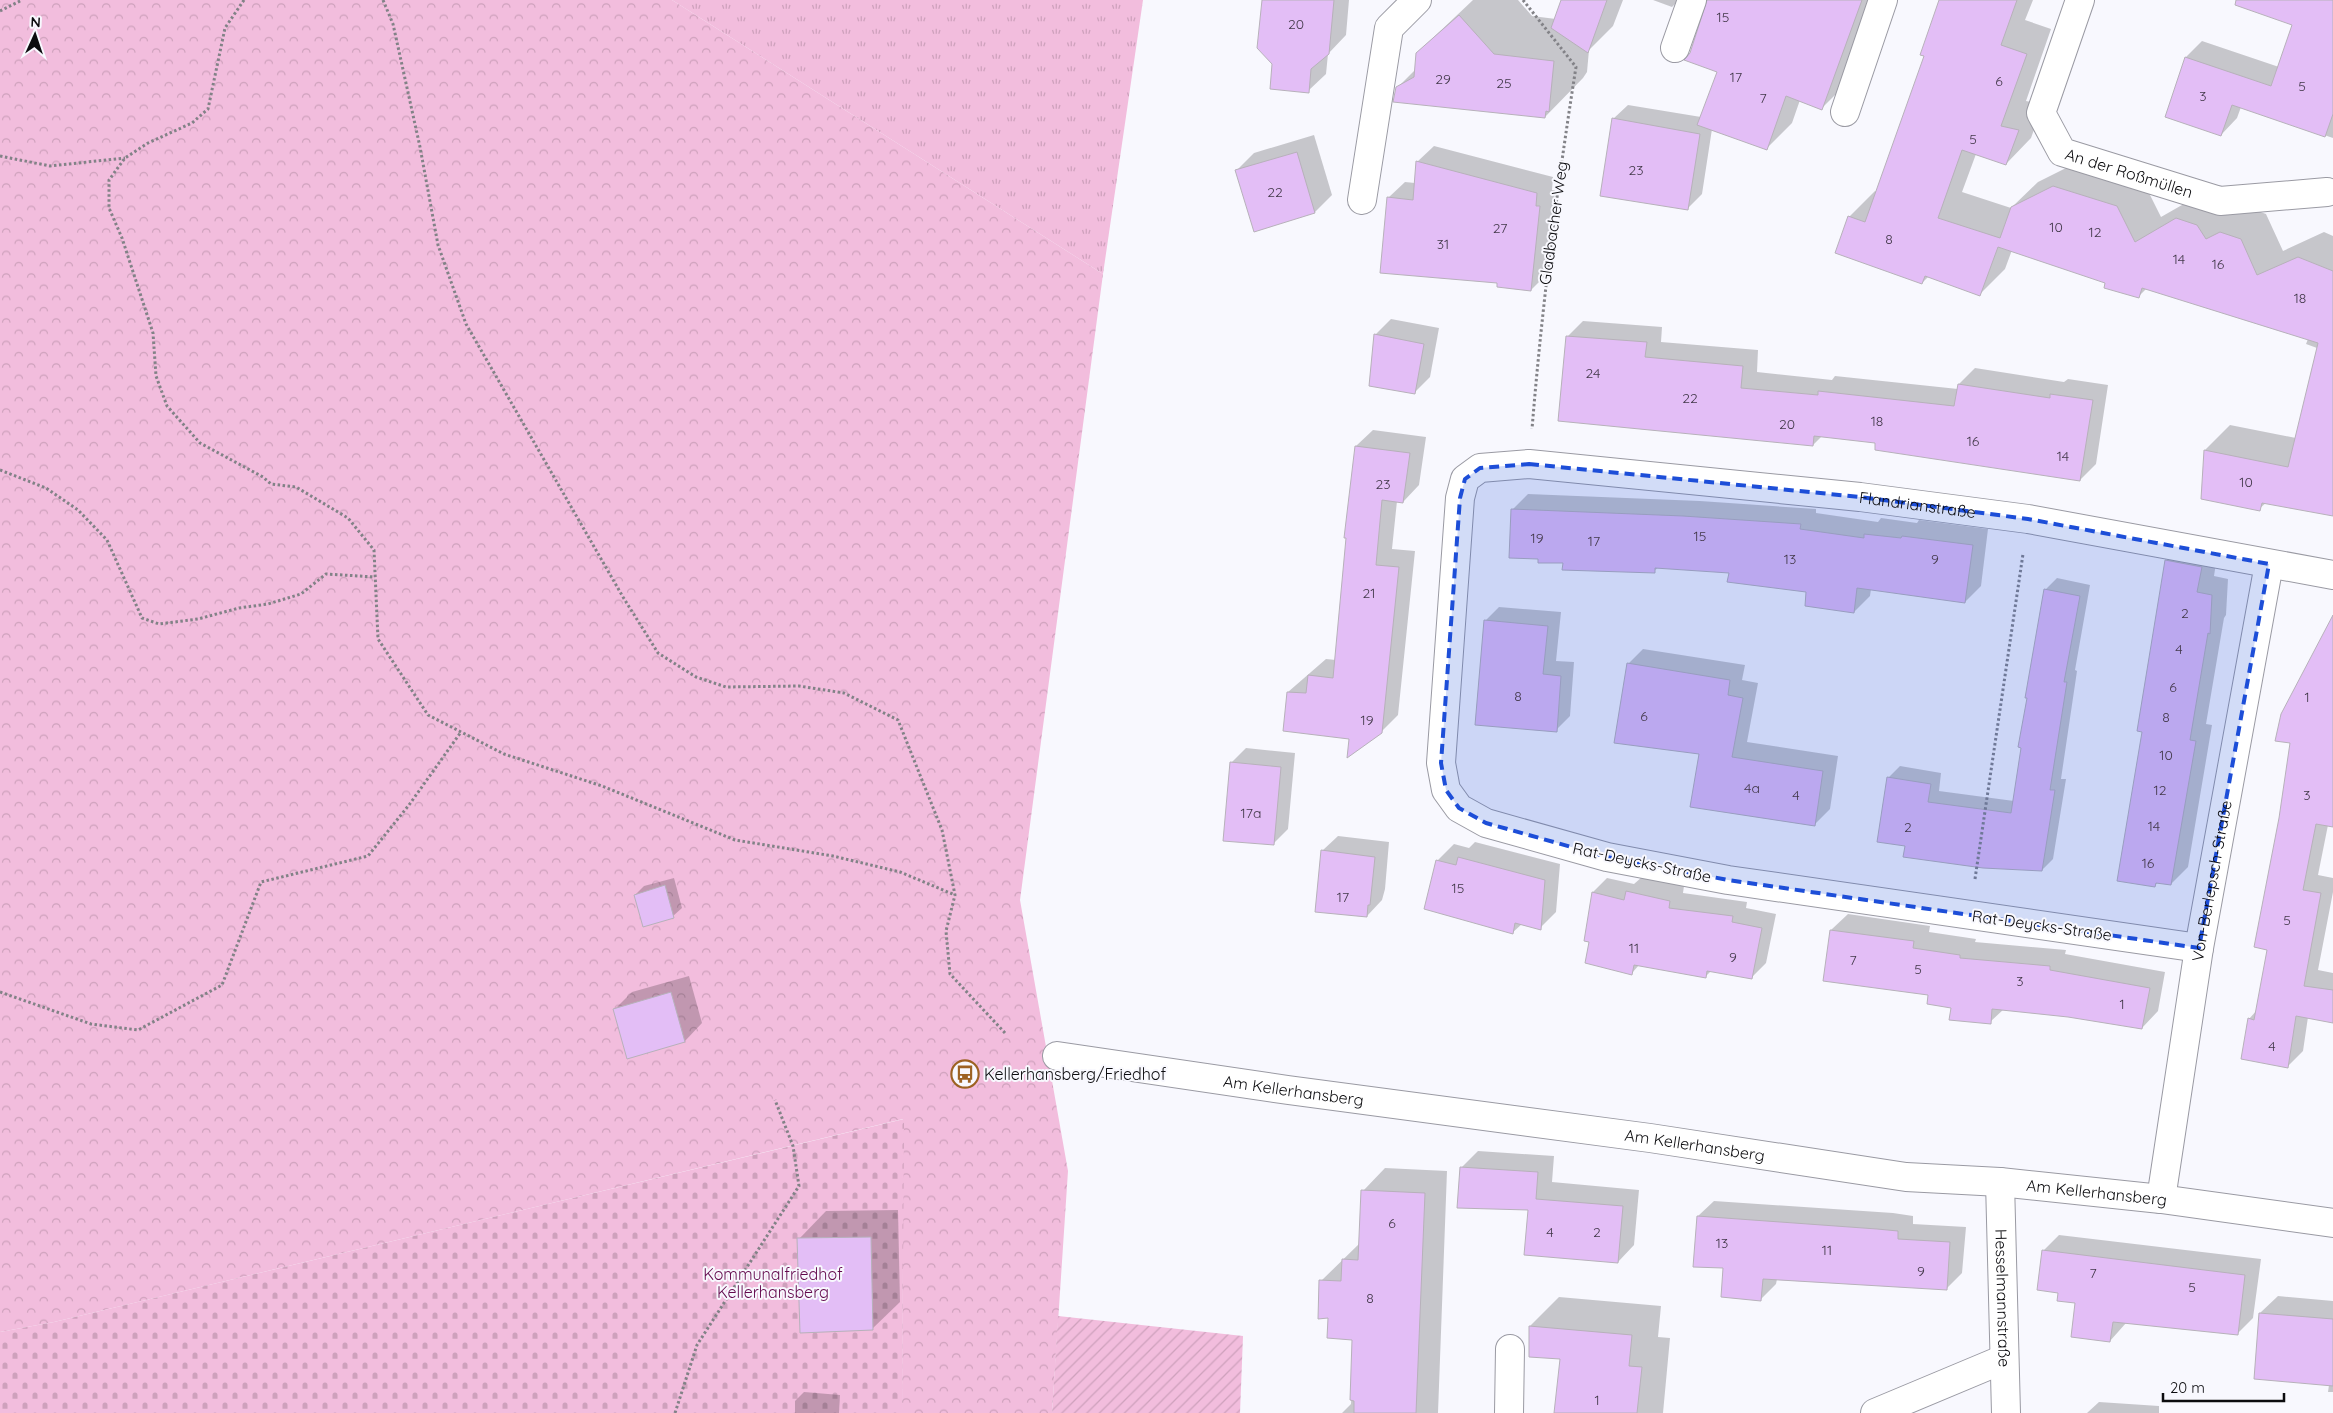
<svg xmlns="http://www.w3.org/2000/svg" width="2333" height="1413" viewBox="0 0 2333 1413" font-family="Quicksand,sans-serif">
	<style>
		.grass { fill: url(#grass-tufts) }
		.forest { fill: url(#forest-crowns) }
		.cemetery { fill: url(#cemetery-stones) }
		.garden { fill: url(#garden-furrows) }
		.shadow { fill: #0003 }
		.building { fill: #e3bef6; stroke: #b7b1ba }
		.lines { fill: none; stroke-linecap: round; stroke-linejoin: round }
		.minor-casing { stroke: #9a9aa3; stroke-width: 30 }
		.path { stroke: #828287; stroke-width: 3; stroke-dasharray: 2.5 2.5; stroke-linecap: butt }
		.minor { stroke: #fff; stroke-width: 28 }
		.marked { fill: #1d4ed8; fill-opacity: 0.2; stroke: #1d4ed8; stroke-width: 4; stroke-dasharray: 10 6; stroke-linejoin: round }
		.labels { text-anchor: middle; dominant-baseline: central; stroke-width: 4; stroke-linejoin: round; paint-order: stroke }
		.number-label { font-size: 14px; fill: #423849 }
		.street-label { font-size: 16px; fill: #0c0c0f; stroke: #f8f8fe }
		.poi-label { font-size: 16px; fill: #0c0c0f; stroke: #f8f8fe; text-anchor: start }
		.park-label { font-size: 16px; fill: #63094d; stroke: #f8f8fe }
	</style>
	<defs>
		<pattern id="grass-tufts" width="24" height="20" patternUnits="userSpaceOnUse" patternTransform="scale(1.25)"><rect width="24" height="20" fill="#f2bddd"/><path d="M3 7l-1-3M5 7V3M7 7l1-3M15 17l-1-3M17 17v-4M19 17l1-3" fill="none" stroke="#cea1bc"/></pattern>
		<pattern id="forest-crowns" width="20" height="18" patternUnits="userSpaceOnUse" patternTransform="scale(1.25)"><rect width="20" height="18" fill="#f2bddd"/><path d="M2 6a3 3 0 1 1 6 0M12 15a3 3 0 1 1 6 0" fill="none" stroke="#cea1bc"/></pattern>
		<pattern id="cemetery-stones" width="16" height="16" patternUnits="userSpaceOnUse" patternTransform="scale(1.25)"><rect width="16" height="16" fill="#f2bddd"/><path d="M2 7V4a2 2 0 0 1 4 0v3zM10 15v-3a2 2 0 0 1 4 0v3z" fill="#cea1bc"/></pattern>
		<pattern id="garden-furrows" width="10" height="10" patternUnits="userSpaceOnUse" patternTransform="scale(1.25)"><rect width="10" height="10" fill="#f2bddd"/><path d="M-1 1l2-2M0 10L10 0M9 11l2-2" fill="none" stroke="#cea1bc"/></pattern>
	</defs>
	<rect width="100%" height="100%" fill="#f8f8fe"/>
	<path class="grass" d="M672 0H1143L1103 274Z"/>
	<path class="forest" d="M0 0H672L1103 274 1020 900 1068 1171 1052 1413H902L903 1119 54 1322 0 1332Z"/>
	<path class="cemetery" d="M904 1119 902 1413H0V1332L54 1322Z"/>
	<path class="garden" d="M1058 1316 1243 1336 1240 1413H1052Z"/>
	<g class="shadow">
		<path d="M1263 0H1349L1346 35 1328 54 1326 74 1308 91 1273 64Z"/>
		<path d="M1473 0H1518L1532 16 1556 19 1562 0H1623L1613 26 1589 50 1587 72 1583 78 1545 117 1397 88 1416 69 1417 53Z"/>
		<path d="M1653 0H1679L1672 7Z"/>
		<path d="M1708 0H1880L1847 83 1822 108 1800 100 1792 123 1766 149 1712 129 1702 194 1687 209 1613 119 1628 105 1701 117 1718 71 1691 54Z"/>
		<path d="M1941 0H2033L2025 20 2051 29 2026 101 2043 104 2031 138 2006 164 1976 154 1962 192 2011 208 2038 182 2080 161 2143 181 2161 217 2203 193 2222 200 2232 214 2246 207 2266 214 2283 251 2324 232 2333 236V514L2267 502 2259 509 2205 450 2230 425 2296 438 2317 348 2306 344 2308 339 2147 288 2138 297 2107 282 2012 250 2005 269 1980 294 1929 276 1922 283 1849 217 1875 191 1877 192 1926 56Z"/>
		<path d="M2285 0H2333V138L2241 107 2237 118 2221 135 2186 57 2202 41 2279 67 2294 24Z"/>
		<path d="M1314 135 1332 195 1315 212 1255 230 1237 170 1254 153Z"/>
		<path d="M1434 146 1553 177 1552 190H1555L1547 274 1531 290 1498 282 1388 198 1405 182 1415 183 1417 162Z"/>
		<path d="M1391 319 1439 328 1430 377 1414 393 1375 335Z"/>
		<path d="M1583 321 1662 327 1661 342 1758 350 1757 372 1832 380 1835 376 1958 389 1959 384 1975 368 2064 382 2068 379 2108 385 2096 464 2080 480 1877 442 1822 436 1813 445 1567 337Z"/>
		<path d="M1373 430 1426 437 1419 485 1403 502 1397 501 1392 549 1415 551 1398 715 1381 732 1350 738 1288 692 1326 659 1336 660 1356 446Z"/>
		<path d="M1528 494 1700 501 1816 509V513L1878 522 1881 518 1917 523 1919 520 1988 529 1981 586 1965 602 1871 589 1870 596 1854 612 1808 591 1730 571 1659 567 1654 571 1564 562 1512 510Z"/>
		<path d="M2183 544 2218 550 2214 576 2228 579 2226 615 2224 618 2206 724 2212 725 2188 867 2171 884 2158 882 2155 885 2144 731 2166 561Z"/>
		<path d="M2057 578 2090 585 2075 670 2077 671 2061 779H2066L2053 859 2042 870 1906 845 1888 778 1900 766 1941 773 1939 791 2014 801 2045 590Z"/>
		<path d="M1499 607 1561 612 1556 661 1574 662 1570 716 1556 730 1485 621Z"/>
		<path d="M2333 623V826L2328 825 2318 875 2333 878V892L2318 970 2333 973V1021L2308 1017 2303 1051 2288 1066 2249 1019 2257 1010Z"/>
		<path d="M1643 649 1745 665 1742 680 1758 683 1747 742 1838 756 1830 809 1815 824 1701 753 1628 664Z"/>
		<path d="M1246 748 1295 753 1288 829 1273 844 1231 763Z"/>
		<path d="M1338 836 1389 842 1385 889 1382 900 1367 916 1322 851Z"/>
		<path d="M1475 842 1560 864 1556 912 1540 928 1522 924 1512 933 1438 860 1454 844 1469 848Z"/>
		<path d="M1642 877 1684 886 1683 893 1747 902 1746 908 1776 914 1766 963 1752 977 1711 971 1706 976 1639 965 1632 973 1591 941 1593 892 1607 878 1634 884Z"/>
		<path d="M674 878 682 908 673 916 635 895 644 886Z"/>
		<path d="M1848 914 1930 926 1929 932 1976 939 1975 942 2066 950 2065 954 2165 972 2158 1011 2142 1028 2068 1016 2004 1009 1990 1022 1952 1007 1930 994 1831 930Z"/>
		<path d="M689 976 702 1023 685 1041 628 1058 614 1010 632 992Z"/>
		<path d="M1478 1151 1554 1156 1552 1182 1639 1190 1634 1245 1618 1262 1461 1168Z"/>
		<path d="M1385 1168 1447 1171 1438 1413H1342L1351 1404 1353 1339 1330 1317 1321 1281 1360 1243 1363 1191Z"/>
		<path d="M1714 1201 1893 1213 1913 1216V1224L1966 1227 1962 1273 1947 1288 1777 1279 1776 1284 1761 1299 1724 1267 1698 1216Z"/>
		<path d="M898 1210 900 1302 872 1329 799 1239 826 1211Z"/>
		<path d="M2059 1235 2261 1259 2253 1318 2237 1334 2126 1323 2110 1341 2077 1302 2059 1292 2044 1250Z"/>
		<path d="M2278 1296 2333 1301V1392H2328L2329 1385 2260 1313Z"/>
		<path d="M1559 1297 1661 1306 1658 1337 1670 1338 1663 1413H1555L1562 1358 1530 1326Z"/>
		<path d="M804 1392 840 1395 839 1413H795V1401Z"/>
		<path d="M2099 1402 2159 1406V1413H2087Z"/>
	</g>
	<g class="building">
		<path d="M1262 0H1334L1329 54 1311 69 1309 93 1270 89 1272 64 1257 48Z"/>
		<path d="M1561 0H1607L1588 53 1551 28Z"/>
		<path d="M1707 0H1862L1822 110 1786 96 1767 150 1697 125 1717 72 1684 60 1690 53Z"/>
		<path d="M1939 0H2017L2001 45 2027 54 2001 126 2019 130 2006 165 1962 150 1938 218 2000 238 2011 207 2053 186 2117 206 2135 242 2176 218 2197 225 2206 239 2220 232 2241 239 2257 275 2298 257 2333 271V516L2262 503 2260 511 2201 499 2204 450 2288 467 2318 343 2142 288 2139 298 2104 288 2105 283 1998 247 1980 296 1925 276 1922 284 1835 253 1848 216 1865 222 1924 56 1920 55Z"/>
		<path d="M2236 0H2333V114L2325 137 2232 105 2221 136 2165 117 2185 57 2271 86 2292 25 2235 5Z"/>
		<path d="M1459 15 1494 54 1554 61 1549 112 1546 111 1545 118 1393 102 1396 87 1414 77 1416 53Z"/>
		<path d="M1612 118 1700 134 1688 210 1600 196Z"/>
		<path d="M1297 152 1315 213 1254 232 1235 170Z"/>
		<path d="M1416 161 1537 193 1536 206H1540L1531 291 1497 287V283L1380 273 1387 197 1413 200Z"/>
		<path d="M1374 334 1424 344 1415 394 1369 386Z"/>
		<path d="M1566 336 1647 342 1645 357 1743 366 1741 388 1818 395V391L1954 406 1958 384 2050 398V394L2093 400 2080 481 1875 450V443L1814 436 1813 446 1558 421Z"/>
		<path d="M1355 446 1410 453 1403 503 1382 500 1376 565 1399 567 1382 733 1347 758 1349 739 1283 731 1287 692 1306 693 1308 675 1333 678 1346 538H1344Z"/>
		<path d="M1511 509 1683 516 1801 524 1800 529 1864 538V534L1901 538 1902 536 1973 545 1965 603 1857 588 1854 613 1805 606 1806 592 1727 582 1729 573 1655 568V573L1562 570 1563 563H1538V559L1509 558Z"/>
		<path d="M2165 560 2202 567 2197 592 2212 595 2210 634 2208 633 2190 740 2196 741 2171 885 2156 883 2155 887 2117 881 2142 732 2137 731Z"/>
		<path d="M2044 589 2080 596 2064 682H2067L2050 790H2055L2042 871 1983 868 1903 857 1905 846 1877 842 1887 777 1931 784 1928 802 2011 813 2021 748 2018 747 2027 698H2025Z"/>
		<path d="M2333 615V827L2316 824 2303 890 2321 893 2304 986 2333 990V1023L2296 1016 2288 1068 2241 1059 2248 1018 2254 1020 2267 950 2254 947 2279 818 2290 743 2275 741 2281 714Z"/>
		<path d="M1484 620 1548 626 1543 674 1561 676 1557 732 1475 725Z"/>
		<path d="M1627 663 1730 680 1728 695 1743 698 1732 757 1823 771 1815 826 1690 807 1699 754 1614 743Z"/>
		<path d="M1230 762 1281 767 1274 845 1223 841Z"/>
		<path d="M1321 850 1375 857 1370 905H1368L1367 917 1315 912Z"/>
		<path d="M1458 857 1545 880 1541 930 1515 923 1513 934 1424 909 1436 860 1456 865Z"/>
		<path d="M665 885 674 918 643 927 634 895Z"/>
		<path d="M1626 891 1670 901 1669 908 1733 916 1732 922 1762 928 1752 979 1707 971 1706 978 1634 965 1632 975 1585 963 1589 942 1584 941 1592 892 1624 900Z"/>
		<path d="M1830 930 1914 941 1913 948 1960 955V958L2050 966V970L2150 988 2142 1029 2068 1017 1992 1009 1991 1024 1949 1020 1951 1008 1927 1004 1928 995 1823 981Z"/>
		<path d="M671 992 685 1042 627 1059 613 1009Z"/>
		<path d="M1460 1167 1538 1172 1536 1199 1623 1206 1618 1263 1524 1255 1528 1210 1457 1208Z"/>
		<path d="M1361 1190 1425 1193 1416 1413H1354V1401L1350 1400 1352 1340 1327 1338 1328 1318 1318 1319 1319 1280 1341 1281 1342 1259 1358 1260Z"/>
		<path d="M1697 1216 1877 1229 1898 1231V1239L1950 1242 1947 1290 1763 1279 1761 1301 1721 1297 1723 1268 1693 1267Z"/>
		<path d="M871 1237 873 1330 800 1333 797 1238Z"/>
		<path d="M2042 1250 2245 1275 2238 1335 2113 1322 2110 1342 2071 1337 2075 1303 2057 1301 2058 1293 2037 1290Z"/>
		<path d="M2259 1313 2333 1319V1386L2254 1379Z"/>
		<path d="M1529 1326 1632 1335 1629 1366 1642 1367 1637 1413H1554L1560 1359 1529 1357Z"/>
	</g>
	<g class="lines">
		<g class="minor-casing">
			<g id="minor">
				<path id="s1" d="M2080 0 2041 113 2062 152 2220 201 2327 192"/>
				<path d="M1675 48 1692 0"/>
				<path d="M1845 112 1883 0"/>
				<path d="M1362 200 1389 28 1417 0"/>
				<path id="s2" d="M2199 948 1728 880 1607 857 1486 823 1459 808 1446 790 1441 763 1460 498 1465 479 1480 468 1529 464 1860 497 2028 519 2333 575"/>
				<path id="s3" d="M1057 1056 1288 1090 1650 1138 1906 1177 2000 1182 2161 1199 2333 1223"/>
				<path id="s4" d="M2000 1182 2006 1413"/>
				<path id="s5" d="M2161 1199 2199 948 2269 564"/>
				<path d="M1509 1413 1510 1349"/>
				<path d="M1875 1413 2004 1359"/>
			</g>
		</g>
		<g class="path">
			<path d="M244 0 225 28 208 109 192 123 148 143 125 158 109 180V208L122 238 153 333 156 376 167 406 200 443 263 477 271 484 296 487 348 518 374 550 378 639 428 715 504 754 602 786 735 840 833 856 900 872 955 895"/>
			<path d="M383 0 393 24 420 147 438 245 466 324 623 597 658 653 696 677 726 687 799 686 844 693 898 720 942 830 955 895 946 931 950 974 1006 1034"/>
			<path d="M1523 0 1576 67C1557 187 1542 307 1532 429"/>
			<path d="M0 11 22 0"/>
			<path d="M0 156 50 166 125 158"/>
			<path d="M0 470 46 488 78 510 107 540 142 618 159 624 198 619 239 608 268 604 301 594 326 574 375 577"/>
			<path d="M1975 879 2023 554"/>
			<path d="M0 992 91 1024 138 1030 222 985 261 882 368 856 409 805 461 732"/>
			<path d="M675 1413 697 1345 799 1186 793 1146 775 1100"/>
		</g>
		<use href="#minor" class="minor"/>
	</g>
	<path class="marked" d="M1529 464 1860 497 2028 519 2269 564 2199 948 1728 880 1607 857 1486 823 1459 808 1446 790 1441 763 1460 498 1465 479 1480 468Z"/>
	<defs>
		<g id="bus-ring" transform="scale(1.4375)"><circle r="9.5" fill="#f8f8fe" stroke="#9d6223" stroke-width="1.5"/><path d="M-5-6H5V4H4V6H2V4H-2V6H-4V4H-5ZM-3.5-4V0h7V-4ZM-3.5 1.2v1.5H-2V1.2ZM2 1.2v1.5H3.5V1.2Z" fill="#9d6223"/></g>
	</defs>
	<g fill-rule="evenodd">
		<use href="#bus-ring" x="965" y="1074"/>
	</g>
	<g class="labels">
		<g class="number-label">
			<text x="1723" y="17">15</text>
			<text x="1296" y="24">20</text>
			<text x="1736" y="77">17</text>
			<text x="1443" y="79">29</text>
			<text x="1999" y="81">6</text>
			<text x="1504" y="83">25</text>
			<text x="2302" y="86">5</text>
			<text x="2203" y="96">3</text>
			<text x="1763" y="98">7</text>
			<text x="1973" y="139">5</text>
			<text x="1636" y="170">23</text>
			<text x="1275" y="192">22</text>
			<text x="2056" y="227">10</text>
			<text x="1500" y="228">27</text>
			<text x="2095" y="232">12</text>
			<text x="1889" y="239">8</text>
			<text x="1443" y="244">31</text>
			<text x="2179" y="259">14</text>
			<text x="2218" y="264">16</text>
			<text x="2300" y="298">18</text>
			<text x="1593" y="373">24</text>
			<text x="1690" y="398">22</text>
			<text x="1877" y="421">18</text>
			<text x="1787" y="424">20</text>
			<text x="1973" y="441">16</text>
			<text x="2063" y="456">14</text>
			<text x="2246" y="482">10</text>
			<text x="1383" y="484">23</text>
			<text x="1700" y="536">15</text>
			<text x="1537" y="538">19</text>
			<text x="1594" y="541">17</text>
			<text x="1790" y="559">13</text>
			<text x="1935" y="559">9</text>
			<text x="1369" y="593">21</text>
			<text x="2185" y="613">2</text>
			<text x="2179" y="649">4</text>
			<text x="2173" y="687">6</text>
			<text x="1518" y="696">8</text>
			<text x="2307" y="697">1</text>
			<text x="1644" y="716">6</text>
			<text x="2166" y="717">8</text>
			<text x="1367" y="720">19</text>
			<text x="2166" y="755">10</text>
			<text x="1752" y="788">4a</text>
			<text x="2160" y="790">12</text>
			<text x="1796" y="795">4</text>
			<text x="2307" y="795">3</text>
			<text x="1251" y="813">17a</text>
			<text x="2154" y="826">14</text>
			<text x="1908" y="827">2</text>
			<text x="2148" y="863">16</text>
			<text x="1458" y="888">15</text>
			<text x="1343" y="897">17</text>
			<text x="2287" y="920">5</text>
			<text x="1634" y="948">11</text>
			<text x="1733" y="957">9</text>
			<text x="1853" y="960">7</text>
			<text x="1918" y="969">5</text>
			<text x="2020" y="981">3</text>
			<text x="2122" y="1004">1</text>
			<text x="2272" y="1046">4</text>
			<text x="1392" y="1223">6</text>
			<text x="1550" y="1232">4</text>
			<text x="1597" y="1232">2</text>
			<text x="1722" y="1243">13</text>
			<text x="1827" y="1250">11</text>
			<text x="1921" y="1271">9</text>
			<text x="2093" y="1273">7</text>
			<text x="2192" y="1287">5</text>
			<text x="1370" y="1298">8</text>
			<text x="1597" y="1400">1</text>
		</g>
		<g class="street-label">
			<text stroke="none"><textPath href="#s1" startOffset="234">An der Roßmüllen</textPath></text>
			<text transform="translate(1553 223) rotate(-82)">Gladbacher Weg</text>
			<text stroke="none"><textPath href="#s2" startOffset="1549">Flandrianstraße</textPath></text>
			<text transform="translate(1642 862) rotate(12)">Rat-Deycks-Straße</text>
			<text stroke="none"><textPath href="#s5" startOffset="322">Von-Berlepsch-Straße</textPath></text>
			<text transform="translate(2042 925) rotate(8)">Rat-Deycks-Straße</text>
			<text stroke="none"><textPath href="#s3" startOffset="239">Am Kellerhansberg</textPath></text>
			<text stroke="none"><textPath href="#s3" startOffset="644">Am Kellerhansberg</textPath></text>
			<text stroke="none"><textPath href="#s3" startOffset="1049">Am Kellerhansberg</textPath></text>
			<text stroke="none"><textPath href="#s4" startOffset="116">Hesselmannstraße</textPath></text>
		</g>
		<g class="poi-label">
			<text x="984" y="1074">Kellerhansberg/Friedhof</text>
		</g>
		<g class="park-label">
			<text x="773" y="1274">Kommunalfriedhof<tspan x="773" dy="18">Kellerhansberg</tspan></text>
		</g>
	</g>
	<g transform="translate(35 35) rotate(3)" stroke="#f8f8fe" stroke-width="4" paint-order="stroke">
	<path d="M0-4L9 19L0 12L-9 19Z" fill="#0c0c0f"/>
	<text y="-8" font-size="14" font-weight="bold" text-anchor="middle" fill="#0c0c0f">N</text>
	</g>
	<path d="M2163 1393v8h121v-8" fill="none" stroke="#0c0c0f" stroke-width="2.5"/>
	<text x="2170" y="1393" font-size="15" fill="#0c0c0f" stroke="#f8f8fe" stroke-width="4" paint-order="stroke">20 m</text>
</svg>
